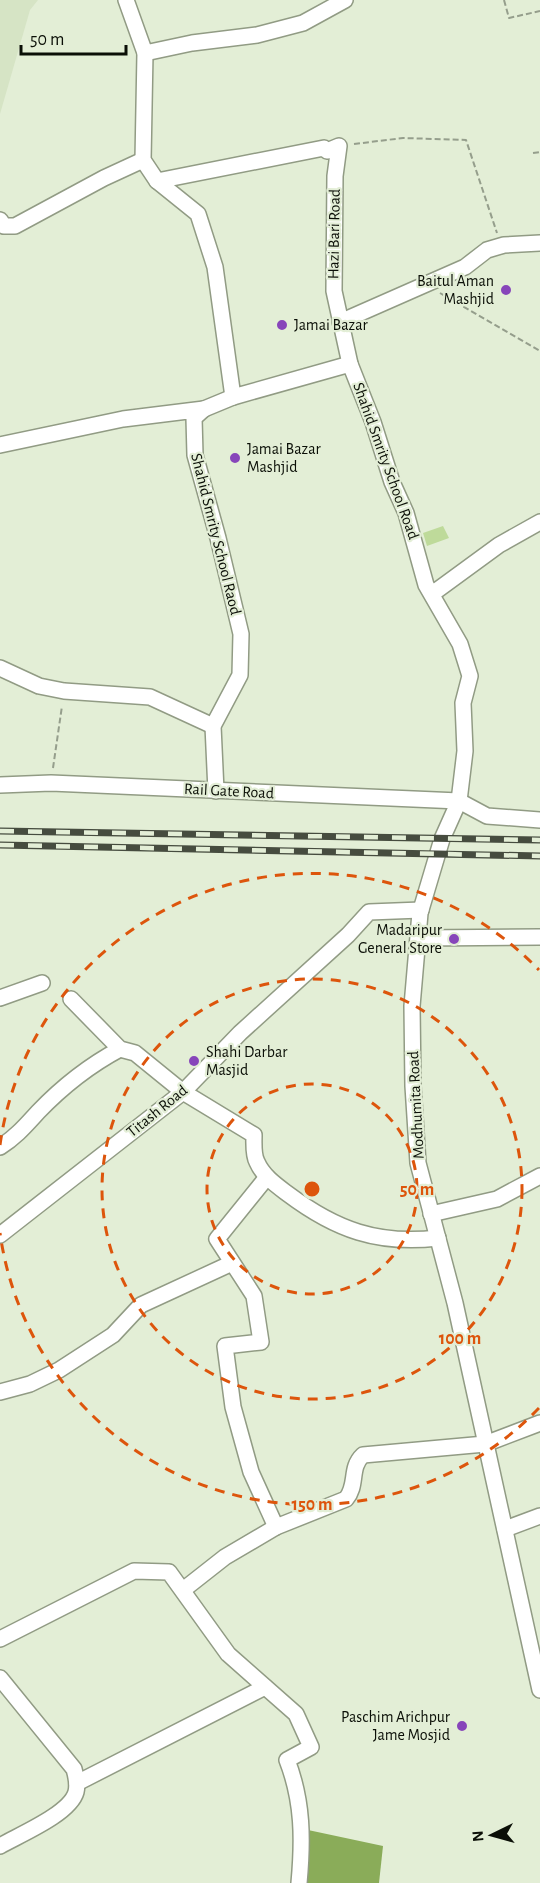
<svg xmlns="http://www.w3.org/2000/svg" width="540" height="1883" viewBox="0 0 540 1883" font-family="'Alegreya Sans',sans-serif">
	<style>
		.built { fill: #d6e4c5 }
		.green { fill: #beda9a }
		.water { fill: #8aac59 }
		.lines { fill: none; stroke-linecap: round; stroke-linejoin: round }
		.street-casing { stroke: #919b84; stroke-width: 18 }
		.path { stroke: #959e8c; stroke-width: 2; stroke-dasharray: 6 3; stroke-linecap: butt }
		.street { stroke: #fff; stroke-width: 15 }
		.rail-casing { stroke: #464c3f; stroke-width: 7 }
		.rail { stroke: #e3eed6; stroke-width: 4.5; stroke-dasharray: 14; stroke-linecap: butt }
		.ring { fill: none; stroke: #dd550c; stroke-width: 3; stroke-dasharray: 10 8 }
		.poi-dot { fill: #8745ba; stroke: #e3eed6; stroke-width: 2 }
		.labels { text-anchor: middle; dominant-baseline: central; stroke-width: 4.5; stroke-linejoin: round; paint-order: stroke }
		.street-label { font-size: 16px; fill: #0b0f07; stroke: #e3eed6 }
		.poi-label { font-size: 16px; fill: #0b0f07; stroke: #e3eed6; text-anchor: end }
		.centre { fill: #dd550c; stroke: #e3eed6; stroke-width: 3 }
		.ring-label { font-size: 18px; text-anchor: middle; font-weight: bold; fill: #dd550c; stroke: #e3eed6; stroke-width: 4.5; stroke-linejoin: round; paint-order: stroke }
	</style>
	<rect width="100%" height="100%" fill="#e3eed6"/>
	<path class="built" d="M0 0H38L30 10 0 114Z"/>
	<path class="green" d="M443 526 449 538 427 546 423 533Z"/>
	<path class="water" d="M308 1830 383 1846 379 1883H303Z"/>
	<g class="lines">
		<g class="street-casing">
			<g id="street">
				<path d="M126 0 145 53 143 160 157 181 198 214 215 267 233 397 350 364 373 422 392 482 406 513 426 585 460 644 470 676 463 703 465 751 459 801 442 839 420 913 412 1006 413 1086 418 1163 455 1303 540 1690"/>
				<path d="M145 53 192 43 257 35 303 23 345 0"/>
				<path d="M157 181 324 148 327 151 339 146 335 176 334 291 350 364"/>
				<path d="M0 220 4 226H15L104 178 143 160"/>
				<path d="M340 322 465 267 487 250 504 245 540 243"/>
				<path d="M204 409 233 397"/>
				<path d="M0 445 123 419 204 409 194 418 195 455 218 538 241 634 240 675 213 726 216 791"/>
				<path d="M432 594 499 545 540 522"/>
				<path d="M0 668 39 686 64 691 150 697 213 726"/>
				<path d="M0 785 51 783 459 801 487 816 540 820"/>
				<path d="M420 938 540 937"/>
				<path d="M0 998 42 983"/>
				<path d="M71 999 120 1049 135 1053 183 1092 254 1135C254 1143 253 1155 257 1162 263 1176 276 1185 288 1194 336 1230 378 1245 438 1238"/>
				<path d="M0 1147C16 1137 26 1125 38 1112 62 1087 90 1065 120 1049"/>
				<path d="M267 1177 217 1239 254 1296 261 1342 225 1346 233 1407 251 1472 276 1527"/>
				<path d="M431 1214 497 1199 540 1176"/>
				<path d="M0 1235 183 1092 240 1033 348 935 369 912 421 910"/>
				<path d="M0 1392 30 1384 59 1370 113 1335 141 1305 232 1263"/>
				<path d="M505 1529 540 1516"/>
				<path d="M183 1590 225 1557 276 1527 346 1499C358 1485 349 1468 363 1455L485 1444 540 1423"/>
				<path d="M0 1639 134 1571 169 1572 228 1654 296 1714 311 1747 287 1760C303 1801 303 1840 299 1883"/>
				<path d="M0 1678 74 1769C76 1776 78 1784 76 1792 70 1814 19 1835 0 1846"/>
				<path d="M77 1783 265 1687"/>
			</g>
		</g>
		<g class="path">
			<path d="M504 0 509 18 540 11"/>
			<path d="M354 144 403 138 466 140 497 233"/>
			<path d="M533 153 540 152"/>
			<path d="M440 293 540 351"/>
			<path d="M53 768 62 706"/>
		</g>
		<use href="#street" class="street"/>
		<g class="rail-casing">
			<g id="rail">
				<path d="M0 831 540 840"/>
				<path d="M0 845 540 856"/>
			</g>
		</g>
		<use href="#rail" class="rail"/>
	</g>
	<g class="ring">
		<circle cx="312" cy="1189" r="105"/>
		<circle cx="312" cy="1189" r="210"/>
		<path d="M539 1408A315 315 0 0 1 0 1233M0 1145A315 315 0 0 1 539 970"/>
	</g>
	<g class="poi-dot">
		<circle cx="506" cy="290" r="6"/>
		<circle cx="282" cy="325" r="6"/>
		<circle cx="235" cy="458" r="6"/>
		<circle cx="454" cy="939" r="6"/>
		<circle cx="194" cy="1061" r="6"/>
		<circle cx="462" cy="1726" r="6"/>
	</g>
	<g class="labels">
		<g class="street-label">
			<text transform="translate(334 234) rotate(-89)">Hazi Bari Road</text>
			<text transform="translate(386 461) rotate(70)">Shahid Smrity School Road</text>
			<text transform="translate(216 534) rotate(76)">Shahid Smrity School Raod</text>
			<text transform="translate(229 791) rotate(3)">Rail Gate Road</text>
			<text transform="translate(416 1105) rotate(-93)">Modhumita Road</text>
			<text transform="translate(157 1111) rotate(-39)">Titash Road</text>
		</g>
		<g class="poi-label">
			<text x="494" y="281">Baitul Aman<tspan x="494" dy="18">Mashjid</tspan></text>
			<text x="294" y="325" text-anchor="start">Jamai Bazar</text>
			<text x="247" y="449" text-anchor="start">Jamai Bazar<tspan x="247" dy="18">Mashjid</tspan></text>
			<text x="442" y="930">Madaripur<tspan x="442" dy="18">General Store</tspan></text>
			<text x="206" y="1052" text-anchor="start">Shahi Darbar<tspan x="206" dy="18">Masjid</tspan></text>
			<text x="450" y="1717">Paschim Arichpur<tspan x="450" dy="18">Jame Mosjid</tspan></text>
		</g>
	</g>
	<circle cx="312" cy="1189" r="9" class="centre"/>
	<g class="ring-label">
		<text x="417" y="1195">50 m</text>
		<text x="460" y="1344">100 m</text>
		<text x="312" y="1510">150 m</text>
	</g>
	<g transform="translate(492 1835) rotate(265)" stroke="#e3eed6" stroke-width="4.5" paint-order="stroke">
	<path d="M0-4.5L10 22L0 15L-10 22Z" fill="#0b0f07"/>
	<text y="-9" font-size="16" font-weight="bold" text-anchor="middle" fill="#0b0f07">N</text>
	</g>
	<path d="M21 45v9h105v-9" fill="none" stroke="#0b0f07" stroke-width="3"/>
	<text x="30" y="45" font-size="18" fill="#0b0f07" stroke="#e3eed6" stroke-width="4.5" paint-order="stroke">50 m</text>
</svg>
